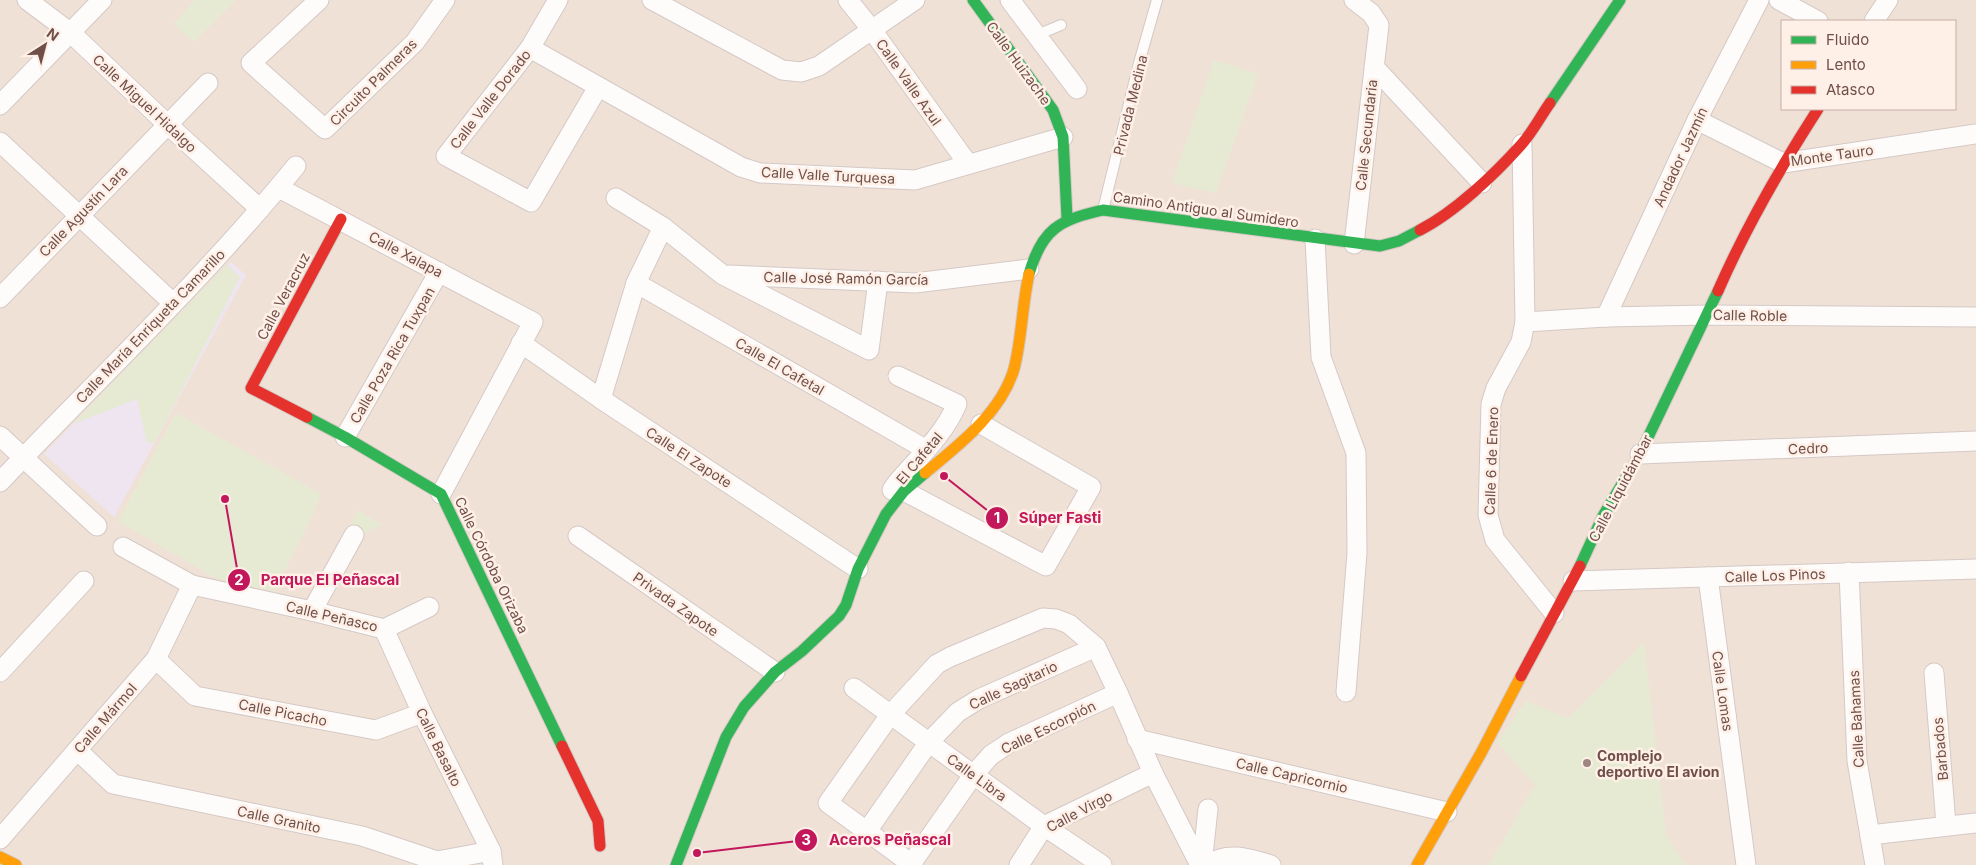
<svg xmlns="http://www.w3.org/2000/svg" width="1976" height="865" viewBox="0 0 1976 865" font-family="Inter,sans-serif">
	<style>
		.residential { fill: #f0e1d7; fill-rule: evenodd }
		.education { fill: #eee5f0 }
		.green { fill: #e6ead2 }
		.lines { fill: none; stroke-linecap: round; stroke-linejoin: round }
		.lane-casing { stroke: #d4c9c5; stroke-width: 12 }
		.street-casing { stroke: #d4c9c5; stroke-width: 21 }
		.fast-casing { stroke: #d4c8c4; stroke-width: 13 }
		.slow-casing { stroke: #d4c8c4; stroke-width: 13 }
		.jam-casing { stroke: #d4c8c4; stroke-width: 13 }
		.lane { stroke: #fefcfb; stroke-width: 10 }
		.street { stroke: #fefcfb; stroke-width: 19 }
		.fast { stroke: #30b455; stroke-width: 11 }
		.slow { stroke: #ff9f0a; stroke-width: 11 }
		.jam { stroke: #e5322d; stroke-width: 11 }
		.poi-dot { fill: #9f8680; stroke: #fef0e7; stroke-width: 2 }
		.labels { text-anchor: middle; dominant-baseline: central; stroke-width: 5; stroke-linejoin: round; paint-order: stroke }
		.street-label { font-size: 14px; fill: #714f49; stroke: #fef0e7 }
		.poi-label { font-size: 14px; font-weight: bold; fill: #714f49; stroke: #fef0e7; text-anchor: start }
		.leader { fill: none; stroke: #c2185b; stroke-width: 2 }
		.callout-dot { fill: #c2185b; stroke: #fef0e7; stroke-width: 2 }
		.mark-label { font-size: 15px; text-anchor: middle; font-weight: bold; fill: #fff }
		.callout-label { font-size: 15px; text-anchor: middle; font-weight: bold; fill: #c2185b; stroke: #fef0e7; stroke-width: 5; stroke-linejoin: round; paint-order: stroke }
	</style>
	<rect width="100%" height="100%" fill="#f5ede7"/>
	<path class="residential" d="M0 0H1976V865H0ZM1782 21H1955V109H1782Z"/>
	<path class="education" d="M231 262 246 275 114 517 44 454Z"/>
	<g class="green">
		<path d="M195 0H236L194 42 173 24Z"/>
		<path d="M1214 60 1258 74 1216 193 1172 183Z"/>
		<path d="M227 265 240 277 155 442 147 443 137 399 73 424Z"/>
		<path d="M176 413 321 494 307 527 274 591 217 579 118 521Z"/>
		<path d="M358 510 382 525 364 533 350 526Z"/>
		<path d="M1644 642 1666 835 1686 865H1489L1535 785 1497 742 1526 701 1568 718Z"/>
	</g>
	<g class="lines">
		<g class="lane-casing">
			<g id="lane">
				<path d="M1037 35 1061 25"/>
				<path d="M1103 210 1139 63 1157 0"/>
			</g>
		</g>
		<g class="street-casing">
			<g id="street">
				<path d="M27 0 71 33 167 124 260 209"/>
				<path d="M319 0 251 63 325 129 415 42 445 0"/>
				<path d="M558 0 530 48 446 156 531 202 598 87"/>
				<path d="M652 0 782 70 801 72 819 66 915 0"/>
				<path d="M848 0 872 30 968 164"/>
				<path d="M1010 0 1077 89"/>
				<path d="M1779 0 1818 21"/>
				<path d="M1874 21 1888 0"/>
				<path d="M530 48 741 167 760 173 915 180 1063 137"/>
				<path d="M1374 67 1482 183"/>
				<path d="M0 105 102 0"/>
				<path d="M1697 120 1783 163 1976 134"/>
				<path d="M0 142 173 303"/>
				<path d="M1522 144 1525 322 1521 342 1496 388 1491 404 1488 515 1495 540 1554 613"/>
				<path d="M279 188 533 322 441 494"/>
				<path d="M616 198 663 227 723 275 869 350 878 281"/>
				<path d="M1315 239 1321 357 1356 453 1357 553 1346 692"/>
				<path d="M1354 244 1379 25 1371 13 1354 0"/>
				<path d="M729 275 915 283 1029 269"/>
				<path d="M636 283 925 449"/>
				<path d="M0 298 208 83"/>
				<path d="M1606 317 1697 120 1759 0"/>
				<path d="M1525 322 1606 317 1708 315 1976 317"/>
				<path d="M521 343 601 399 858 569"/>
				<path d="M601 399 636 283 663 227"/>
				<path d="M0 436 97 526"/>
				<path d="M345 437 439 272"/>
				<path d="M1640 454 1976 441"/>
				<path d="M0 482C99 378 205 278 296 166"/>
				<path d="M892 490 896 484C917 459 944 435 957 404L898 376"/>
				<path d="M904 491 1046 566 1091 487 981 424"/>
				<path d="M578 536 775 672"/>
				<path d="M123 547 192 585 312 611 384 629 429 607"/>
				<path d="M1849 572 1857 761 1875 865"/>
				<path d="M1708 577 1746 865"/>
				<path d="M1573 581 1976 569"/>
				<path d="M312 611 354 535"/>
				<path d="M384 629 422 713 491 851 493 865"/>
				<path d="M156 659 195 696 376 730 422 713"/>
				<path d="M0 672 84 581"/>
				<path d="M1934 673 1946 825"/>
				<path d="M854 688 1044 826 1102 865"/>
				<path d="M1137 739 1447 812"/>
				<path d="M77 750 113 784 362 836 437 861 491 851"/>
				<path d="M867 831 929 742 958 712 979 699 1096 647"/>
				<path d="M1870 835 1976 823"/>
				<path d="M0 839 156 659 192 585"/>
				<path d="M911 864 974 774 991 755 1009 743 1118 693"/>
				<path d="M913 865 828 803 890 715 937 664 950 657 1043 618 1056 619 1069 624 1096 647 1118 693 1153 773 1200 865"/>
				<path d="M1019 865 1044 826 1153 773"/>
				<path d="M1202 865 1208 809"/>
				<path d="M1207 865C1228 851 1248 858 1271 865"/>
			</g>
		</g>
		<g class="fast-casing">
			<g id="fast">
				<path d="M973 0 1053 110 1063 137 1067 218"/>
				<path d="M1550 103 1620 0"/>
				<path d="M1029 274C1042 229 1059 220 1103 210L1380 246 1399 241 1420 230"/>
				<path d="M307 417 345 437 441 494 562 746"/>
				<path d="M1580 566 1603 516 1640 454 1718 291"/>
				<path d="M676 865 726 737 744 707 775 672 802 651 839 616 846 605 858 569 886 514 904 491 925 473"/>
			</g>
		</g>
		<g class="slow-casing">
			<g id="slow">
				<path d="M925 473C959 445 1001 413 1014 369 1022 338 1022 305 1029 274"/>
				<path d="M0 857 16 865"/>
				<path d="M1417 865 1481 753 1521 676"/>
			</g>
		</g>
		<g class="jam-casing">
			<g id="jam">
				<path d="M1420 230C1455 212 1494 175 1521 145 1532 133 1540 117 1550 103"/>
				<path d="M1718 291C1746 227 1780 168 1818 109"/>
				<path d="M307 417 251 388 341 219"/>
				<path d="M1521 676 1580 566"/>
				<path d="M562 746 598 821 600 846"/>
			</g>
		</g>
		<use href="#lane" class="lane"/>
		<use href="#street" class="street"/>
		<use href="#fast" class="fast"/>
		<use href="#slow" class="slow"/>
		<use href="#jam" class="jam"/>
	</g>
	<circle class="poi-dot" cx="1587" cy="763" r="5"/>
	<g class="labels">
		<g class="street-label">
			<text transform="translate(1019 63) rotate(54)">Calle Huizache</text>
			<text transform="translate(373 82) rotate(-45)">Circuito Palmeras</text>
			<text transform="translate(909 82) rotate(55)">Calle Valle Azul</text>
			<text transform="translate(490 99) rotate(-52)">Calle Valle Dorado</text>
			<text transform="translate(145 103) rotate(43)">Calle Miguel Hidalgo</text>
			<text transform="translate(1130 105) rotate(-76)">Privada Medina</text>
			<text transform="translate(1366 135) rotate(-84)">Calle Secundaria</text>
			<text transform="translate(1832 155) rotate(-8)">Monte Tauro</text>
			<text transform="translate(1680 157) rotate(-65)">Andador Jazmín</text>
			<text transform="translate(828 175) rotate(3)">Calle Valle Turquesa</text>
			<text transform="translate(1206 209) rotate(8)">Camino Antiguo al Sumidero</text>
			<text transform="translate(83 211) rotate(-46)">Calle Agustín Lara</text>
			<text transform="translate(406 254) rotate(28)">Calle Xalapa</text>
			<text transform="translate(846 278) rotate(1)">Calle José Ramón García</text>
			<text transform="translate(283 296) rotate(-62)">Calle Veracruz</text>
			<text transform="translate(1750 315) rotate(1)">Calle Roble</text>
			<text transform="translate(150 326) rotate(-46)">Calle María Enriqueta Camarillo</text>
			<text transform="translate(392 355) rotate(-60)">Calle Poza Rica Tuxpan</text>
			<text transform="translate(780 366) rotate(30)">Calle El Cafetal</text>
			<text transform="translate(1808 448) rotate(-2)">Cedro</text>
			<text transform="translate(689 457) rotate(33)">Calle El Zapote</text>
			<text transform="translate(919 458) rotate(-50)">El Cafetal</text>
			<text transform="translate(1491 461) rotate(-88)">Calle 6 de Enero</text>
			<text transform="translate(1620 488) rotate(-62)">Calle Liquidámbar</text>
			<text transform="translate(492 565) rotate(64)">Calle Córdoba Orizaba</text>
			<text transform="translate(1775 575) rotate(-2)">Calle Los Pinos</text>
			<text transform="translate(676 604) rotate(35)">Privada Zapote</text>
			<text transform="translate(332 616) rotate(13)">Calle Peñasco</text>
			<text transform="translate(1013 685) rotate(-25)">Calle Sagitario</text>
			<text transform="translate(1723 691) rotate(82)">Calle Lomas</text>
			<text transform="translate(283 712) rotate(11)">Calle Picacho</text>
			<text transform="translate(105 718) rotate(-49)">Calle Mármol</text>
			<text transform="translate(1856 719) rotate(-93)">Calle Bahamas</text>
			<text transform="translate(1048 727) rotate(-26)">Calle Escorpión</text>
			<text transform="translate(439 747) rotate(64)">Calle Basalto</text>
			<text transform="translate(1940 749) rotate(-95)">Barbados</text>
			<text transform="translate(1292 775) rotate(13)">Calle Capricornio</text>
			<text transform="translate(977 777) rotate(36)">Calle Libra</text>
			<text transform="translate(1079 811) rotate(-28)">Calle Virgo</text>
			<text transform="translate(279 819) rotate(12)">Calle Granito</text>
		</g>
		<g class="poi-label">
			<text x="1597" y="755">Complejo<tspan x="1597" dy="16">deportivo El avion</tspan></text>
		</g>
	</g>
	<path class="leader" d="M944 476L997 518M225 499L239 580M697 853L806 840"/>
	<g class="callout-dot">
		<circle cx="944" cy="476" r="5"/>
		<circle cx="225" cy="499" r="5"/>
		<circle cx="697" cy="853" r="5"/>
		<circle cx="997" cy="518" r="12"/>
		<circle cx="239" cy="580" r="12"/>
		<circle cx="806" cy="840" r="12"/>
	</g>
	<g class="mark-label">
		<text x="997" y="523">1</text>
		<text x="239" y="585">2</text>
		<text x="806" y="845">3</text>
	</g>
	<g class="callout-label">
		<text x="1060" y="523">Súper Fasti</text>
		<text x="330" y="585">Parque El Peñascal</text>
		<text x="890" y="845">Aceros Peñascal</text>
	</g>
	<rect x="1781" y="20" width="175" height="90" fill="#fef0e7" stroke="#c6b0a8"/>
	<rect x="1791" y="36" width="25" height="8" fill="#30b455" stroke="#c6b0a8"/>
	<text x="1826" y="45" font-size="15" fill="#714f49">Fluido</text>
	<rect x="1791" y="61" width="25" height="8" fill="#ff9f0a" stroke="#c6b0a8"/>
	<text x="1826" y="70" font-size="15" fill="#714f49">Lento</text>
	<rect x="1791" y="86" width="25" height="8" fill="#e5322d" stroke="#c6b0a8"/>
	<text x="1826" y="95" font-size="15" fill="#714f49">Atasco</text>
	<g transform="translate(45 45) rotate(36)" stroke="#fef0e7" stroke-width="4" paint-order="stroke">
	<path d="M0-4L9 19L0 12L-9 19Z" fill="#714f49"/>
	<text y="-8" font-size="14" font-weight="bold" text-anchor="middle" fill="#714f49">N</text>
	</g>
</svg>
